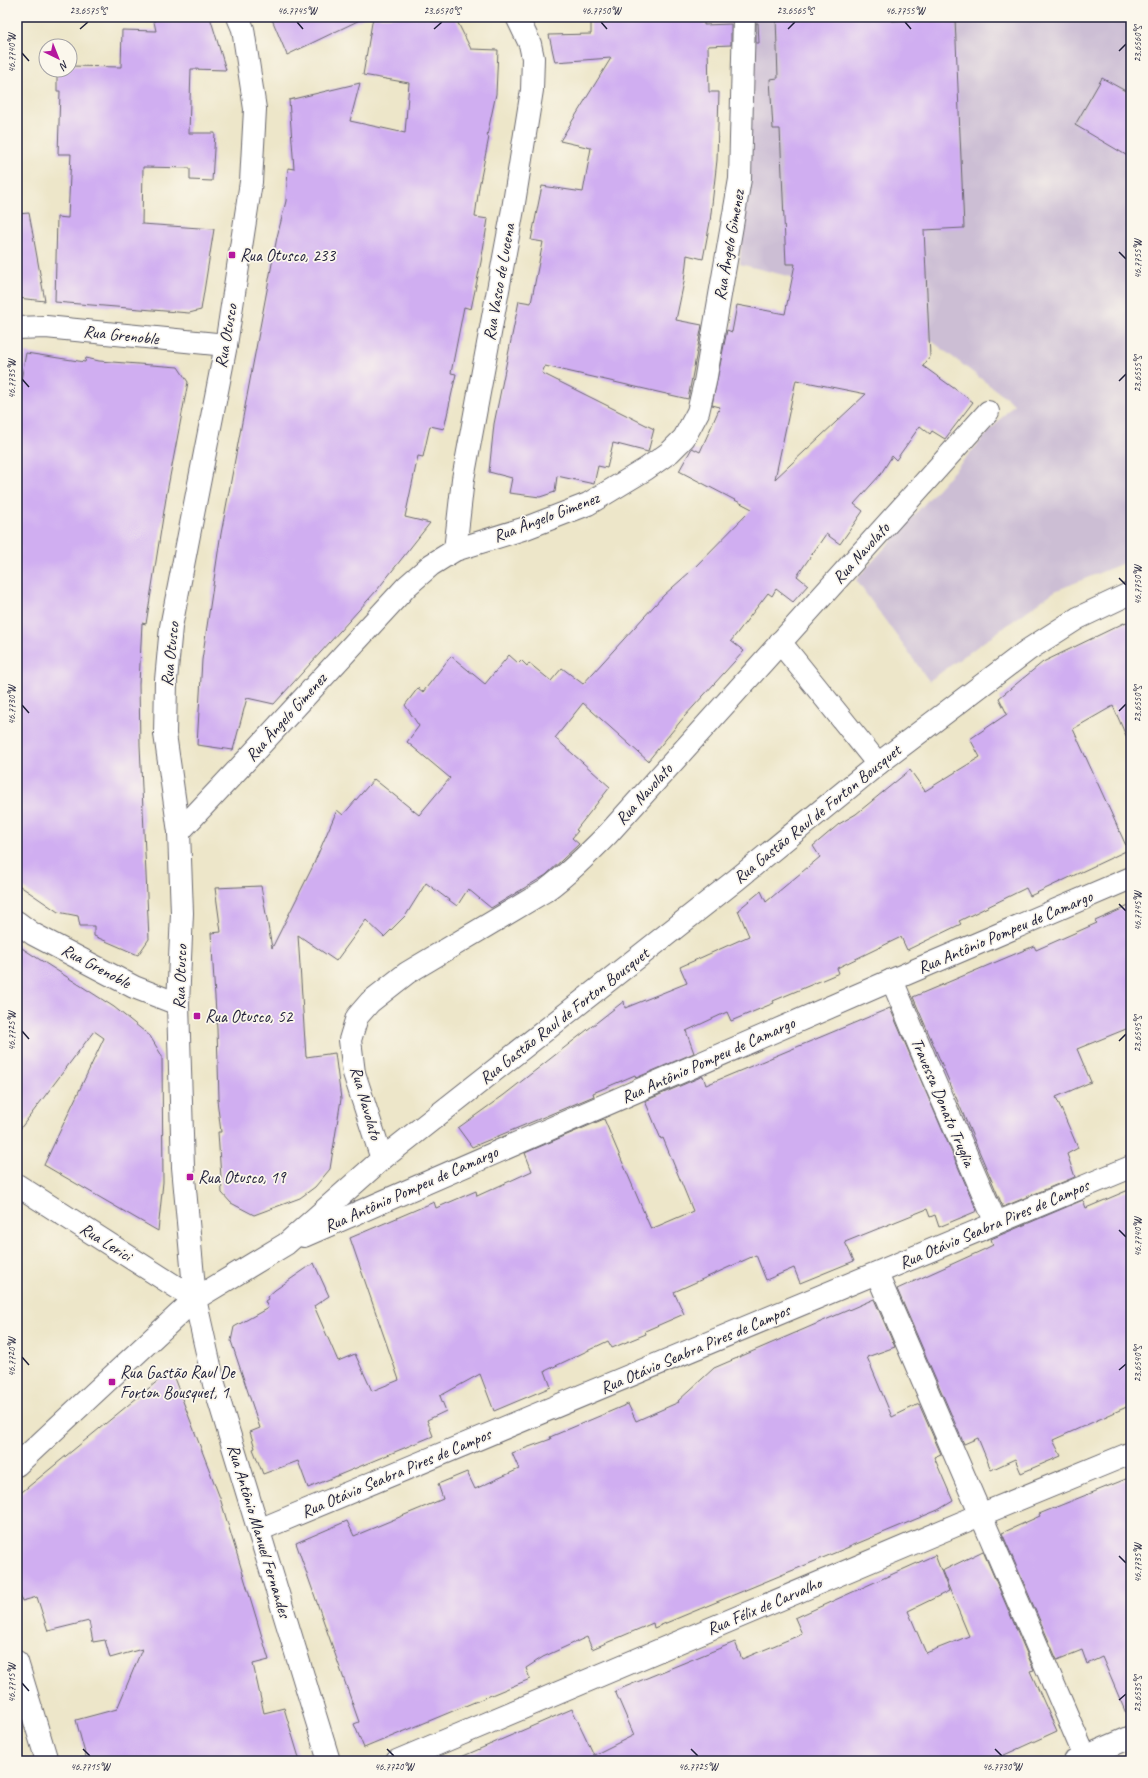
<svg xmlns="http://www.w3.org/2000/svg" width="1148" height="1778" viewBox="0 0 1148 1778" font-family="Caveat,sans-serif">
	<style>
		.industrial { fill: #ccbed4 }
		.building { fill: #d0aef1; fill-rule: evenodd }
		.lines { fill: none; stroke-linecap: round; stroke-linejoin: round }
		.minor-casing { stroke: #69676d; stroke-width: 24 }
		.minor { stroke: #fff; stroke-width: 22 }
		.ticks { fill: none; stroke: #22223b; stroke-width: 1.5 }
		.poi-dot { fill: #b5179e; stroke: #fbf7ec; stroke-width: 1.5 }
		.labels { text-anchor: middle; dominant-baseline: central; stroke-width: 3.5; stroke-linejoin: round; paint-order: stroke }
		.street-label { font-size: 17px; fill: #22223b; stroke: #fbf7ec }
		.poi-label { font-size: 17px; fill: #22223b; stroke: #fbf7ec; text-anchor: start }
		.neatline { fill: none; stroke: #22223b; stroke-width: 1.5 }
		.ticks-label { font-size: 10px; text-anchor: middle; fill: #22223b }
	</style>
	<rect width="100%" height="100%" fill="#fbf7ec"/>
	<filter id="ink" filterUnits="userSpaceOnUse"><feTurbulence type="fractalNoise" baseFrequency=".025" numOctaves="2"/><feDisplacementMap in="SourceGraphic" scale="8" xChannelSelector="R" yChannelSelector="G"/><feConvolveMatrix kernelMatrix="1 2 1 2 8 2 1 2 1" color-interpolation-filters="sRGB"/></filter>
	<filter id="wash" filterUnits="userSpaceOnUse"><feTurbulence type="fractalNoise" baseFrequency=".012" numOctaves="4" result="noise"/><feDisplacementMap in="SourceGraphic" scale="16" xChannelSelector="R" yChannelSelector="G"/><feGaussianBlur stdDeviation="0.9" result="paint"/><feColorMatrix in="noise" values="0 0 0 0 0 0 0 0 0 0 0 0 0 0 0 0 0 1.4 0 .05"/><feComposite in="paint" operator="in"/></filter>
	<g filter="url(#wash)">
		<rect width="100%" height="100%" fill="#ede6c9"/>
		<path class="industrial" d="M750 17H1131V560L1055 591 929 681 856 580 1014 404 877 299 740 264Z"/>
		<g id="blocks">
			<g class="building">
				<path d="M153 17H210L226 70 191 69 189 133H215L212 181 190 180V168L143 167 142 224 214 229 201 310 189 313 55 302 57 217 68 218 71 154H58L60 91H57V70H70V66L121 67 122 30 156 31Z"/>
				<path d="M271 17H366L287 55Z"/>
				<path d="M373 17H455L471 49 498 50 496 94 487 136 489 137 479 187 475 217 488 219 481 262 471 309 464 307 451 373 456 374 444 429 430 426 423 457 418 456 405 517 430 523 377 590 274 704 247 698 233 750 197 745 202 660 220 539 277 237 286 201 288 168 294 169 289 100 360 83 350 121 405 133 409 83 363 75Z"/>
				<path d="M591 17H704V25L731 24V45L708 46 709 92H719L717 160 710 222 703 259 687 255 684 282 676 320 702 325 688 399 545 366 542 373 654 429 648 452 613 443 607 468 598 466 594 484 557 476 555 492 540 497 509 493 512 478 489 472 494 424 519 301 531 303 543 242 531 240 542 186 583 192 591 148 560 141 611 58 555 62 549 35 591 34Z"/>
				<path d="M776 17H892V21L955 18 964 228 924 230 930 357 923 366 973 402 945 439 932 431 930 434 920 426 896 460 892 456 880 475 854 504 863 511 840 544 826 534 797 576 808 585 793 602 776 589 772 596 768 593 731 641 744 651 684 717 648 761 583 703 555 738 610 787 576 830 578 831 572 838 579 844 546 875 491 908 468 889 457 906 426 883 406 915 384 937 366 920 336 961 298 935 306 1057 335 1053 341 1099 330 1169 315 1187 300 1198 254 1215 231 1203 222 1193 218 1132H221L217 1100 219 1099 217 1029 211 933 221 932 215 888 261 886 272 948 312 868 337 810 343 815 374 779 419 815 450 778 407 742 419 726 405 705 418 688 423 692 451 656 485 684 509 655 518 663 521 660 527 666 529 663 551 681 562 668 583 684 664 595 690 572 752 509 679 471 692 448 700 452 720 407 712 405 727 330 732 332 737 305 785 314 795 264H786L780 129H773L770 79 778 78ZM796 380 866 394 775 479 790 408Z"/>
				<path d="M756 23H758L759 43H756Z"/>
				<path d="M1102 78 1131 94V158L1075 125Z"/>
				<path d="M29 213 45 301 17 298V214Z"/>
				<path d="M26 353 85 362 86 358 99 361 178 367 188 382 167 492 146 624 142 623 139 684 140 745 149 939 138 955 94 936V926H80L78 916 58 912 17 884V402Z"/>
				<path d="M1131 621V747L1113 706 1073 729 1128 850 1030 896 1026 888 959 921 961 924 907 950 901 937 837 968 839 973 773 1001 774 1003 731 1021 727 1012 686 1031 694 1053 636 1078 635 1075 593 1093 594 1096 472 1147 458 1128 504 1095 624 1001 625 1008 687 983 680 967 749 936 738 910 761 891 766 902 820 857 813 846 839 824 856 814 910 770 925 791 980 757 970 739 1007 714 999 698 1043 662 1124 623V624Z"/>
				<path d="M1131 905V1027L1077 1049 1091 1082 1056 1097 1078 1148 1067 1154 1075 1177 1003 1207 913 997 1034 946 1036 950 1097 923 1095 921Z"/>
				<path d="M17 945 114 1007 150 1036 162 1056 163 1182 158 1231 44 1165 104 1038 94 1031 17 1133Z"/>
				<path d="M890 1008 977 1211 939 1227 935 1215 930 1217 927 1209 845 1242 854 1261 800 1283 794 1268 766 1280 756 1255 674 1292 684 1314 645 1331 646 1334 612 1348 608 1341 545 1371 551 1387 494 1411 480 1374 440 1396 446 1411 427 1420 433 1436 308 1488 298 1461 263 1474 253 1449 255 1448 250 1432 260 1428 231 1341 234 1327 268 1308 265 1301 268 1299 267 1297 275 1290 314 1263 329 1296 314 1306 338 1361 355 1354 372 1391 399 1380 350 1238 434 1202 436 1208 476 1191 477 1196 532 1171 525 1153 604 1119 651 1229 693 1211 663 1138 661 1139 645 1101 703 1076 706 1085Z"/>
				<path d="M1131 1189V1405L1053 1440 1061 1456 1021 1473 1015 1459 991 1470 978 1438 964 1444 897 1289 983 1250 993 1245 991 1239 1083 1200 1086 1208Z"/>
				<path d="M874 1299 895 1347 867 1357 892 1417 919 1404 941 1454 934 1457 953 1501 938 1510 654 1628 653 1623 592 1649 587 1637 543 1657 526 1668 530 1679 364 1748 354 1724 359 1722 296 1543 347 1521 354 1536 443 1499 438 1484 467 1472 475 1489 519 1469 512 1453 551 1439 550 1437 628 1404 636 1421 679 1402 678 1401 714 1368Z"/>
				<path d="M171 1370 220 1498 269 1660 253 1664 264 1713 284 1708 300 1761H87L76 1720 117 1709 142 1649 110 1658 105 1640 93 1642 89 1621 48 1631 37 1597 22 1601 17 1586V1496Z"/>
				<path d="M1131 1477V1725L1102 1657 1087 1664 1082 1650 1057 1660 1002 1533 1040 1516 1039 1514Z"/>
				<path d="M983 1551 1034 1670 1030 1671 1057 1731 991 1761H452L572 1709 594 1755 634 1735 615 1691 735 1642 742 1659 802 1634 795 1618 935 1555 949 1591 908 1611 926 1653 969 1636 942 1571Z"/>
			</g>
		</g>
	</g>
	<g filter="url(#ink)">
		<use href="#blocks" fill-opacity="0" stroke="#69676d" stroke-width="1"/>
		<g class="lines">
			<g class="minor-casing">
				<g id="minor">
					<path d="M238 17 243 29 255 109 251 182 226 345 171 627 166 680 165 734 179 832 182 913 178 1004 183 1167 195 1299 214 1384 329 1761"/>
					<path d="M17 328 46 327 226 345"/>
					<path d="M455 550 463 479 513 209 532 90 533 58 530 44 517 17"/>
					<path d="M780 642 878 764"/>
					<path d="M179 832 243 764 407 586 431 565 455 550 526 528 588 504 646 469 670 452 684 438 698 412 705 382 740 179 744 17"/>
					<path d="M17 922 33 934 134 987 178 1004"/>
					<path d="M892 980 932 1076 996 1223"/>
					<path d="M382 1159 354 1073 350 1040 357 1017 370 1002 407 973 545 891C568 874 588 854 608 834L988 412"/>
					<path d="M17 1185 195 1299"/>
					<path d="M304 1236 892 980 1131 878"/>
					<path d="M877 1274 1085 1757"/>
					<path d="M17 1465 195 1299 286 1244 382 1159 736 880 878 764 1028 650 1078 618 1131 593"/>
					<path d="M259 1530 1131 1167"/>
					<path d="M17 1662 47 1761"/>
					<path d="M397 1761 980 1515 1131 1453"/>
					<path d="M1075 1761 1131 1737"/>
				</g>
			</g>
			<use href="#minor" class="minor"/>
		</g>
	</g>
	<path class="ticks" d="M297 22 303 29M601 22 607 29M905 22 911 29M80 29 88 22M434 29 442 22M788 29 795 22M1119 51 1126 44M22 53 29 61M1119 252 1126 259M22 379 29 387M1119 381 1126 374M1119 578 1126 585M22 705 29 713M1119 711 1126 704M1119 904 1126 911M22 1031 29 1039M1119 1041 1126 1034M1119 1230 1126 1237M22 1357 29 1365M1119 1370 1126 1364M1119 1556 1126 1563M22 1683 29 1691M1119 1700 1126 1694M83 1749 90 1756M387 1749 394 1756M691 1749 698 1756M995 1749 1002 1756"/>
	<g class="poi-dot">
		<rect x="228" y="251" width="8" height="8" rx="2"/>
		<rect x="193" y="1012" width="8" height="8" rx="2"/>
		<rect x="186" y="1173" width="8" height="8" rx="2"/>
		<rect x="108" y="1378" width="8" height="8" rx="2"/>
	</g>
	<g class="labels">
		<g class="street-label">
			<text transform="translate(729 245) rotate(-80)">Rua Ângelo Gimenez</text>
			<text transform="translate(499 282) rotate(-80)">Rua Vasco de Lucena</text>
			<text transform="translate(121 335) rotate(6)">Rua Grenoble</text>
			<text transform="translate(226 336) rotate(-80)">Rua Otusco</text>
			<text transform="translate(546 517) rotate(-21)">Rua Ângelo Gimenez</text>
			<text transform="translate(861 553) rotate(-48)">Rua Navolato</text>
			<text transform="translate(170 654) rotate(-84)">Rua Otusco</text>
			<text transform="translate(286 717) rotate(-48)">Rua Ângelo Gimenez</text>
			<text transform="translate(644 794) rotate(-48)">Rua Navolato</text>
			<text transform="translate(817 814) rotate(-39)">Rua Gastão Raul de Forton Bousquet</text>
			<text transform="translate(1005 932) rotate(-23)">Rua Antônio Pompeu de Camargo</text>
			<text transform="translate(96 966) rotate(28)">Rua Grenoble</text>
			<text transform="translate(180 977) rotate(-88)">Rua Otusco</text>
			<text transform="translate(564 1016) rotate(-38)">Rua Gastão Raul de Forton Bousquet</text>
			<text transform="translate(708 1060) rotate(-24)">Rua Antônio Pompeu de Camargo</text>
			<text transform="translate(943 1102) rotate(67)">Travessa Donato Truglia</text>
			<text transform="translate(366 1103) rotate(74)">Rua Navolato</text>
			<text transform="translate(411 1189) rotate(-24)">Rua Antônio Pompeu de Camargo</text>
			<text transform="translate(994 1224) rotate(-23)">Rua Otávio Seabra Pires de Campos</text>
			<text transform="translate(106 1242) rotate(32)">Rua Lerici</text>
			<text transform="translate(695 1349) rotate(-23)">Rua Otávio Seabra Pires de Campos</text>
			<text transform="translate(396 1473) rotate(-23)">Rua Otávio Seabra Pires de Campos</text>
			<text transform="translate(259 1531) rotate(73)">Rua Antônio Manuel Fernandes</text>
			<text transform="translate(764 1606) rotate(-23)">Rua Félix de Carvalho</text>
		</g>
		<g class="poi-label">
			<text x="240" y="255">Rua Otusco, 233</text>
			<text x="205" y="1016">Rua Otusco, 52</text>
			<text x="198" y="1177">Rua Otusco, 19</text>
			<text x="120" y="1372">Rua Gastão Raul De<tspan x="120" dy="20">Forton Bousquet, 1</tspan></text>
		</g>
	</g>
	<rect width="1148" height="1778" fill="none" stroke="#fbf7ec" stroke-width="44"/>
	<g transform="translate(58 58) rotate(137)"><circle r="19" fill="#fbf7ec" stroke="#a4a2a5"/>
	<path d="M0-3L7 15L0 10L-7 15Z" fill="#b5179e"/>
	<text y="-6" font-size="11" font-weight="bold" text-anchor="middle" fill="#22223b">N</text>
	</g>
	<rect x="22" y="22" width="1104" height="1734" class="neatline"/>
	<g class="ticks-label">
		<text x="88" y="14">23.6575°S</text>
		<text x="297" y="14">46.7745°W</text>
		<text x="442" y="14">23.6570°S</text>
		<text x="601" y="14">46.7750°W</text>
		<text x="795" y="14">23.6565°S</text>
		<text x="905" y="14">46.7755°W</text>
		<text transform="translate(1137 44) rotate(-90)" y="4">23.6560°S</text>
		<text transform="translate(11 53) rotate(-90)" y="4">46.7740°W</text>
		<text transform="translate(1137 259) rotate(-90)" y="4">46.7755°W</text>
		<text transform="translate(1137 374) rotate(-90)" y="4">23.6555°S</text>
		<text transform="translate(11 379) rotate(-90)" y="4">46.7735°W</text>
		<text transform="translate(1137 585) rotate(-90)" y="4">46.7750°W</text>
		<text transform="translate(1137 704) rotate(-90)" y="4">23.6550°S</text>
		<text transform="translate(11 705) rotate(-90)" y="4">46.7730°W</text>
		<text transform="translate(1137 911) rotate(-90)" y="4">46.7745°W</text>
		<text transform="translate(11 1031) rotate(-90)" y="4">46.7725°W</text>
		<text transform="translate(1137 1034) rotate(-90)" y="4">23.6545°S</text>
		<text transform="translate(1137 1237) rotate(-90)" y="4">46.7740°W</text>
		<text transform="translate(11 1357) rotate(-90)" y="4">46.7720°W</text>
		<text transform="translate(1137 1364) rotate(-90)" y="4">23.6540°S</text>
		<text transform="translate(1137 1563) rotate(-90)" y="4">46.7735°W</text>
		<text transform="translate(11 1683) rotate(-90)" y="4">46.7715°W</text>
		<text transform="translate(1137 1694) rotate(-90)" y="4">23.6535°S</text>
		<text x="90" y="1770">46.7715°W</text>
		<text x="394" y="1770">46.7720°W</text>
		<text x="698" y="1770">46.7725°W</text>
		<text x="1002" y="1770">46.7730°W</text>
	</g>
</svg>
